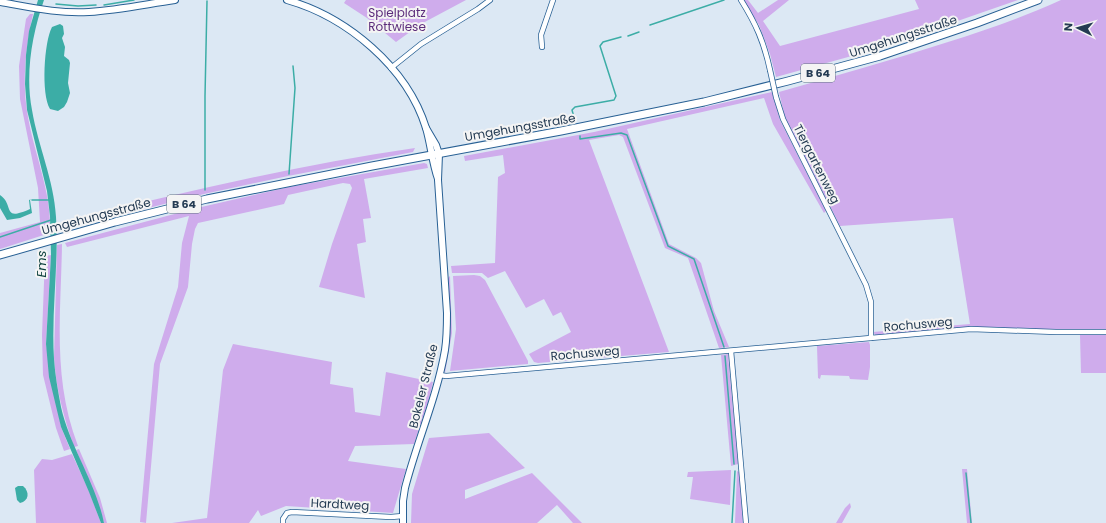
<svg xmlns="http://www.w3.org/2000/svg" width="1106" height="523" viewBox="0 0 1106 523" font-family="Poppins,sans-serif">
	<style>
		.green { fill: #cfacec }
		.water { fill: #3cada6 }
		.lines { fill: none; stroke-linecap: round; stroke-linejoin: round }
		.stream { stroke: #3cada6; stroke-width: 1.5 }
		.street-casing { stroke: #286094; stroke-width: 6 }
		.secondary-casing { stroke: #286094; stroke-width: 8 }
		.primary-casing { stroke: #286094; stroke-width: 9 }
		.street { stroke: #fff; stroke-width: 4.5 }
		.secondary { stroke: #fff; stroke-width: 6 }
		.primary { stroke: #fff; stroke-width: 7 }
		.street-bridge-casing { stroke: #286094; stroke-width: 6; stroke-linecap: butt }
		.street-bridge { stroke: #fff; stroke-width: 4.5 }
		.labels { text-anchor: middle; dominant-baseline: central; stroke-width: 4; stroke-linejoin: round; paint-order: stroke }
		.shield { fill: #f4f4f4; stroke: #627283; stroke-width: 1 }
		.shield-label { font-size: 11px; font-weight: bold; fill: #243b53 }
		.park-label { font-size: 12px; fill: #5c2d7b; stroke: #f4f4f4 }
		.street-label { font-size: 12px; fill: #243b53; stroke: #f4f4f4 }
		.water-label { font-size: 13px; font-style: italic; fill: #0b3f3c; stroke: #f4f4f4 }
	</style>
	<rect width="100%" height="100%" fill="#dce8f4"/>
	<g class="green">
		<path d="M346 0H466L421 24 396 42 367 18 344 3Z"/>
		<path d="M743 0H748L758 13 778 0H789L763 21 780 46 919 9 915 0H1018L877 49 776 77 770 54 759 25Z"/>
		<path d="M1061 0H1106V330L1021 329 971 327 876 336 873 332 970 324 953 218 840 226 785 118 779 92C835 76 892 60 948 42 986 30 1024 17 1061 0Z"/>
		<path d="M30 14H33C26 45 22 79 27 111 33 152 52 191 50 233L0 249V233L40 222 38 188 20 99 19 66 26 19Z"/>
		<path d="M772 92 780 120 826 211 824 213 773 124 764 98 627 129 669 244 696 258 701 263 714 311 729 347 719 348 688 258 665 248 623 137 619 135 589 140 669 352 538 363 534 362 529 354 571 332 561 312 553 316 544 299 526 308 505 271 488 278 482 273H452L451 266 495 263 498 177 505 173 503 155 465 161 464 156 594 132Z"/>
		<path d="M415 148 413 152 288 176 204 194 65 229V221C181 193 297 165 415 148Z"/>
		<path d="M424 163 427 164 428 168 364 179 371 218 363 219 366 242 357 244 365 298 319 287 332 244 352 188 350 184 343 183 288 195 284 204 198 223 195 229 192 244 188 287 160 364 146 523 140 522 154 364 178 287 182 243 189 216 67 247 65 243 197 208 289 187Z"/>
		<path d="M62 244C61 314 52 378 78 446L74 447C64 418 56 389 54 358L57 245Z"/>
		<path d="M51 255 46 344 61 427 70 449 64 451 56 428 43 375 42 335 45 256Z"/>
		<path d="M474 275 480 276 485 280 528 361V364L450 371 456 329 453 276Z"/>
		<path d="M450 276 452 333 445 373 444 370 447 279Z"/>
		<path d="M1080 335H1106V373H1081Z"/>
		<path d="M869 342 870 345V367L868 380 850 379 849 376 821 375 820 379 818 378 817 346Z"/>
		<path d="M233 344 332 362 330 384 353 388 355 412 380 416 386 372 433 382 429 399 414 444 355 446 348 461 406 469 393 513 286 506 261 516 258 510 249 523H172L207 518 223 370Z"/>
		<path d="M728 354 738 464 731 466 721 355Z"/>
		<path d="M489 433 525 468 465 490V499L532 473 582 523H573L557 505 537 523H411L412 494 429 438Z"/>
		<path d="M79 449 100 498 107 523H104L93 490 76 450Z"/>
		<path d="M72 454 89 491 101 523H36L34 470 42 459 52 460Z"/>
		<path d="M962 469H967L972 523H967Z"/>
		<path d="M731 470 730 505 690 499 693 477H687L688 472Z"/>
		<path d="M737 471 739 472 743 523H735Z"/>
		<path d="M850 503 851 507 842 523H836L845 508Z"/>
	</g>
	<g class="water">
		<path d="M38 0H44C32 34 25 74 32 110 38 146 54 180 56 217 59 264 51 312 54 359 55 375 58 391 61 407 70 447 96 483 104 523H101L89 492 61 427 49 377 46 344 51 255 50 216 47 191 27 110 25 84 26 55 29 31Z"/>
		<path d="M60 24 63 26 64 34 62 38 65 47 64 56 69 60 70 63 68 83 70 93 67 102 64 107 58 111 50 109C41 94 44 42 52 27Z"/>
		<path d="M0 195C15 205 1 222 30 209L29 200 32 199 30 200 32 213 20 218 7 220 0 208Z"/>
		<path d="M18 486H23C30 492 29 501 20 503L17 500 15 488Z"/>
	</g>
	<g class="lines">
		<g class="stream">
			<path d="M56 4 78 6 96 5"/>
			<path d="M104 5 134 0"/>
			<path d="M650 25 724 0"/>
			<path d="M628 36 639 32"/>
			<path d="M575 121 572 110 575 107 614 100 616 96 600 46 603 42 621 37"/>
			<path d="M580 136V139L621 133 627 135 668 246 694 259 724 347"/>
			<path d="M289 174 295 88 293 66"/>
			<path d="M205 190V96L207 1"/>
			<path d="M32 200H50"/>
			<path d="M0 237 51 220"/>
			<path d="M725 356 734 464"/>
			<path d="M966 473 971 523"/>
			<path d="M732 523 735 471"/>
		</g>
		<g class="street-casing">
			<g id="street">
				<path d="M741 0C756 24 764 42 770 70"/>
				<path d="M542 47 541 35 553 0"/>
				<path d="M391 68 421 44 478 9 490 0"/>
				<path d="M776 97 783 119 866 285 871 302V338"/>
				<path d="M731 351 746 523"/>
				<path d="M440 375 446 376 971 329 1056 332H1106"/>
				<path d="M283 523V519L287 513 292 512 391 517 403 516"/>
			</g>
		</g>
		<g class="secondary-casing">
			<g id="secondary">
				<path d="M287 0C347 17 407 67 426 128 431 145 432 162 438 179"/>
				<path d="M0 2C29 7 59 14 89 12 118 10 147 4 175 0"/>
				<path d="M403 523V501L405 488C417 441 437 397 445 350 447 337 447 325 447 313L438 180 439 154 436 145 426 128"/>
			</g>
		</g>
		<g class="primary-casing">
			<path id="primary" d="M0 255 115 222 207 199 372 166 561 131 704 102 788 81 880 56 977 23 1038 0"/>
		</g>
		<use href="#street" class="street"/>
		<use href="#secondary" class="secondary"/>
		<use href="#primary" class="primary"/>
		<g class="street-bridge-casing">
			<path id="street-bridge" d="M770 70 776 97"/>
		</g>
		<use href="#street-bridge" class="street-bridge"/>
	</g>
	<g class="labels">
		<g class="shield">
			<rect x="801" y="64" width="34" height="18" rx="3"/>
			<rect x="167" y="195" width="34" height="18" rx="3"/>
		</g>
		<g class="shield-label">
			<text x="818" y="73">B 64</text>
			<text x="184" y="204">B 64</text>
		</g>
		<g class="park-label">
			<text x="397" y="12">Spielplatz<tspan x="397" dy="14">Rottwiese</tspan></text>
		</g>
		<g class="street-label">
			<text transform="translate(903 36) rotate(-18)">Umgehungsstraße</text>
			<text transform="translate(520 127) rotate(-10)">Umgehungsstraße</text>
			<text transform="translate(817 164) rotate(63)">Tiergartenweg</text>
			<text transform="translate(96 216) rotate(-15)">Umgehungsstraße</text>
			<text transform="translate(918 324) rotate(-5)">Rochusweg</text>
			<text transform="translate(585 353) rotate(-5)">Rochusweg</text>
			<text transform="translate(423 386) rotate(-76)">Bokeler Straße</text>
			<text transform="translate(340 504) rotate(3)">Hardtweg</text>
		</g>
		<g class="water-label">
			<text transform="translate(41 264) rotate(-90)">Ems</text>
		</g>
	</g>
	<g transform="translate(1078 28) rotate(275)" stroke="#f4f4f4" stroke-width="3" paint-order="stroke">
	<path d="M0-3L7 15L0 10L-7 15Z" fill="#243b53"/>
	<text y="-6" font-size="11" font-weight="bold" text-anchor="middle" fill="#243b53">N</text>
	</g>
</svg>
